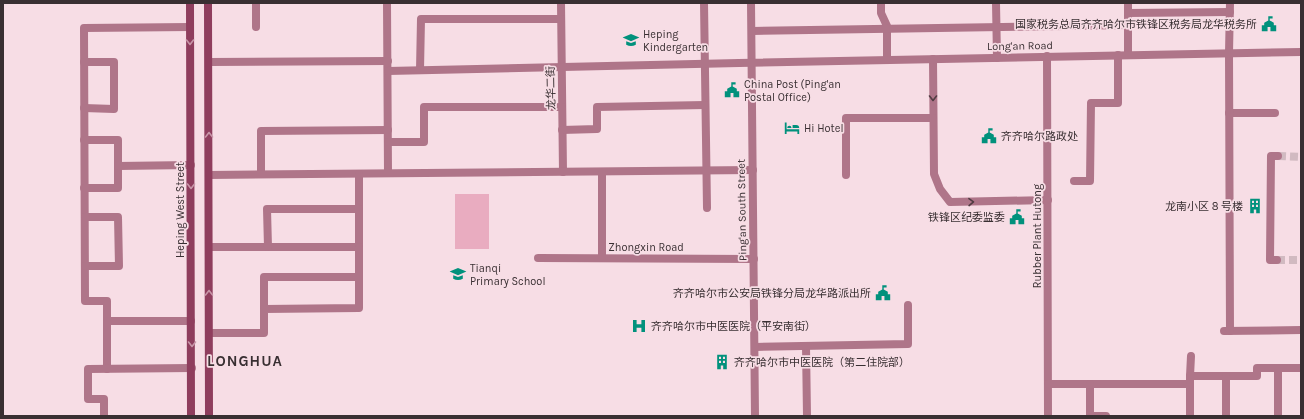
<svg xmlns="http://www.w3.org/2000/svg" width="1304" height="419" viewBox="0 0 1304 419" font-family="Karla,'Noto Sans SC',sans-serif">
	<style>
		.green { fill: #e9acc0 }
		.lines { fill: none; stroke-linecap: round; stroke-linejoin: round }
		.minor-tunnel { stroke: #d1bac1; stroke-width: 8; stroke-dasharray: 8 4; stroke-linecap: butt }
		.minor { stroke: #af7589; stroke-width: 8 }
		.tertiary { stroke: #af7589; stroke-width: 8 }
		.secondary { stroke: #8f3d5d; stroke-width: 8 }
		.oneway { stroke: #c895a8 }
		.oneway2 { stroke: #513d43 }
		.labels { text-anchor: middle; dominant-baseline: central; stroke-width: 3.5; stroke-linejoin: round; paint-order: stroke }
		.poi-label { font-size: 11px; fill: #392f32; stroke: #f7dde5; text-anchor: start }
		.street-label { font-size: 11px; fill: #392f32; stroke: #f7dde5 }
		.district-label { font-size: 15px; font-weight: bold; letter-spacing: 1px; fill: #392f32; stroke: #f7dde5 }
	</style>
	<rect width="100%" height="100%" fill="#f7dde5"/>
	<rect class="green" x="455" y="194" width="34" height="55"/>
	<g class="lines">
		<g class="minor-tunnel">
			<path d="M1278 156 1301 157"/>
			<path d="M1277 260H1301"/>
		</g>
		<g class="minor">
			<path d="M256 3V27"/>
			<path d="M387 3 388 173"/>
			<path d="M561 3 563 172"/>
			<path d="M704 3 707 208"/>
			<path d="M881 3V13L887 26V60"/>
			<path d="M996 3 997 58"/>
			<path d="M1128 3V55"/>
			<path d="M1128 13 1230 12"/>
			<path d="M190 27 84 28 85 301H107V321H191"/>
			<path d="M752 31 1128 25"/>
			<path d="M1047 56 1048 416"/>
			<path d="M933 59 934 174 940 189 950 202 1048 200"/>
			<path d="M84 62H114V109L84 108"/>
			<path d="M209 62 388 61"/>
			<path d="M420 70 421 19H561"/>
			<path d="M388 71 739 63"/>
			<path d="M1229 113H1275"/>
			<path d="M562 130 597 129V107L705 105"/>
			<path d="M84 140H118V188H84"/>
			<path d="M388 142H424V107H562"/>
			<path d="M118 166 191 165"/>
			<path d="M261 174V131L388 130"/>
			<path d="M209 175 753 170"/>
			<path d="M846 175V118H933"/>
			<path d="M1074 181H1090L1091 103H1118V55"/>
			<path d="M85 217H118L119 266H85"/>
			<path d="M209 247H359V174"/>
			<path d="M268 247 267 209H359"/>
			<path d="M538 258 754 259"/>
			<path d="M602 258V172"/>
			<path d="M1277 260H1270L1271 156H1278"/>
			<path d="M264 309V277H359"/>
			<path d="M107 321V369"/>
			<path d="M1224 331 1301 330"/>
			<path d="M1230 331 1229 53 1230 3"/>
			<path d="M209 333H264V309L359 308V247"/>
			<path d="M806 346 807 416"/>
			<path d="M755 347 908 344V305"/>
			<path d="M1278 368V416"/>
			<path d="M1190 376 1191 356"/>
			<path d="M1048 384H1190V376H1257V368H1301"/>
			<path d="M1090 384V416H1106"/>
			<path d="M104 416V399H88V369L192 368"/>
			<path d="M1190 416V384"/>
			<path d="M1226 416V376"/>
		</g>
		<g class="tertiary">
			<path d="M751 3 755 416"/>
			<path d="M739 63 1301 52"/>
		</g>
		<g class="secondary">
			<path d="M190 3 191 416"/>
			<path d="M208 3 209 416"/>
		</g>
	</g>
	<defs><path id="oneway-chevron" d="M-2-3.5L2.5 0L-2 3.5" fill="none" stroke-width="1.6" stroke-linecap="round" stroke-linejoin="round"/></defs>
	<g class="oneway">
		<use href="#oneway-chevron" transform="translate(190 42) rotate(90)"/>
		<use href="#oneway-chevron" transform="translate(209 135) rotate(-90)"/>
		<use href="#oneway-chevron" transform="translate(191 186) rotate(90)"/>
		<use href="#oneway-chevron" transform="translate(209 293) rotate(-90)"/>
		<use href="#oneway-chevron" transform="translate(192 344) rotate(90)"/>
	</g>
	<g class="oneway2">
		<use href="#oneway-chevron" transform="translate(933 98) rotate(90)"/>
		<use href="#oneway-chevron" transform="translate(971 202) rotate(-1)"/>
	</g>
	<defs>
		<g id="civic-bare" transform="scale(1.2)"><path d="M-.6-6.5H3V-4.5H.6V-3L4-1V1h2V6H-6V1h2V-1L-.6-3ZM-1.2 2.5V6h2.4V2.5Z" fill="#01917c" stroke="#f7dde5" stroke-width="2.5" paint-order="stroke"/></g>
		<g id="school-bare" transform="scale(1.2)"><path d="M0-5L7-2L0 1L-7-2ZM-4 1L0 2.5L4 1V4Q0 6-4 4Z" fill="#01917c" stroke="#f7dde5" stroke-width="2.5" paint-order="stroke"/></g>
		<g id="hotel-bare" transform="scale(1.2)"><path d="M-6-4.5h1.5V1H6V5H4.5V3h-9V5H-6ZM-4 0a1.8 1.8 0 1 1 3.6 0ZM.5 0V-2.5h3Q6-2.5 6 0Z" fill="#01917c" stroke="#f7dde5" stroke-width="2.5" paint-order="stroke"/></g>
		<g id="building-bare" transform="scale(1.2)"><path d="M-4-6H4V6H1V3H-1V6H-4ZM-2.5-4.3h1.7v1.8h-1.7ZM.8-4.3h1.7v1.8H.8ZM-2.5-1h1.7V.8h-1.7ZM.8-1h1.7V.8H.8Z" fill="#01917c" stroke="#f7dde5" stroke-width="2.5" paint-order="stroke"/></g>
		<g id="hospital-bare" transform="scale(1.2)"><path d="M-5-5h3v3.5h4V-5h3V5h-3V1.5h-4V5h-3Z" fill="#01917c" stroke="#f7dde5" stroke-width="2.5" paint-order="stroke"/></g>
	</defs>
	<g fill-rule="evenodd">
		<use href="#civic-bare" x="1269" y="24"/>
		<use href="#school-bare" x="631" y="40"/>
		<use href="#civic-bare" x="732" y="90"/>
		<use href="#hotel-bare" x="792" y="128"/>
		<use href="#civic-bare" x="989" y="136"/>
		<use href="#building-bare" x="1255" y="206"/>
		<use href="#civic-bare" x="1017" y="217"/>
		<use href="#school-bare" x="458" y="274"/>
		<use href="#civic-bare" x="883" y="293"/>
		<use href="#hospital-bare" x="639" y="326"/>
		<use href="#building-bare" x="722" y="362"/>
	</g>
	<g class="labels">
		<g class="poi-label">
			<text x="1257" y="24" text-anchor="end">国家税务总局齐齐哈尔市铁锋区税务局龙华税务所</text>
			<text x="643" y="34">Heping<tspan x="643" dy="13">Kindergarten</tspan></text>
			<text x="744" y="84">China Post (Ping'an<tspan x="744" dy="13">Postal Office)</tspan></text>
			<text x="804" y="128">Hi Hotel</text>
			<text x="1001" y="136">齐齐哈尔路政处</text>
			<text x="1243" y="206" text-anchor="end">龙南小区 8 号楼</text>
			<text x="1005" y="217" text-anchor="end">铁锋区纪委监委</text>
			<text x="470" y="268">Tianqi<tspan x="470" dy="13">Primary School</tspan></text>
			<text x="871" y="293" text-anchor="end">齐齐哈尔市公安局铁锋分局龙华路派出所</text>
			<text x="651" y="326">齐齐哈尔市中医医院（平安南街）</text>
			<text x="734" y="362">齐齐哈尔市中医医院（第二住院部）</text>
		</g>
		<g class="street-label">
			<text transform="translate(1020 46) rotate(-1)">Long'an Road</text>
			<text transform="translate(551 88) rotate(-91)">龙华二街</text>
			<text transform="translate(180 210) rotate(-90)">Heping West Street</text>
			<text transform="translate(742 210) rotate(-91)">Ping'an South Street</text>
			<text transform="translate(1037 236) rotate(-90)">Rubber Plant Hutong</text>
			<text x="646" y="247">Zhongxin Road</text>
		</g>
		<g class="district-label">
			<text x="245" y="361">LONGHUA</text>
		</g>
	</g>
	<rect width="1304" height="419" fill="none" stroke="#392f32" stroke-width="8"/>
</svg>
